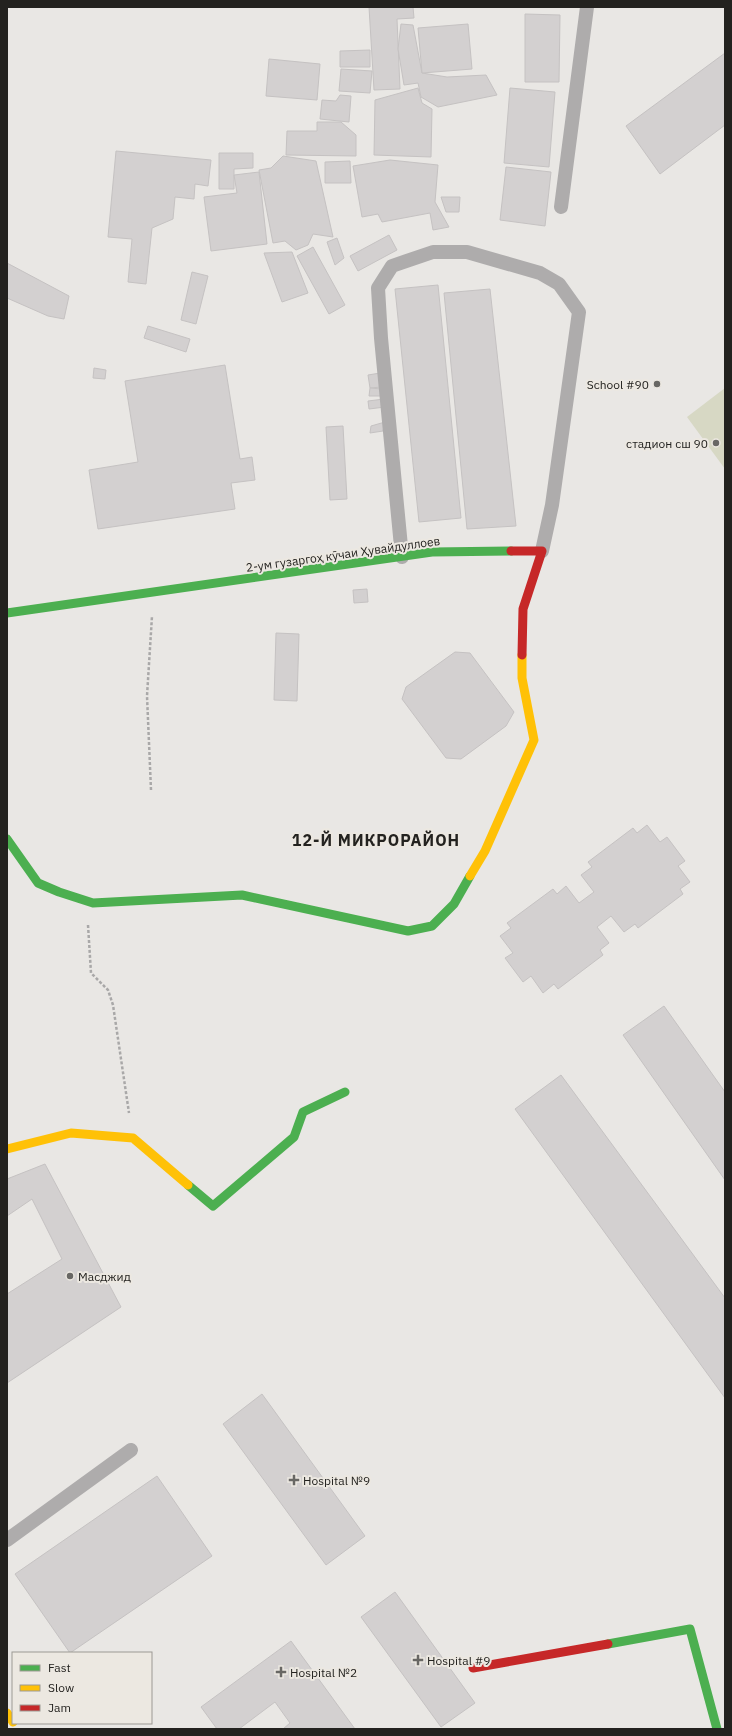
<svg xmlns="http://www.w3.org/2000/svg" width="732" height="1736" viewBox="0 0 732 1736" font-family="'IBM Plex Sans',sans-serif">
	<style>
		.green { fill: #d7d8c4 }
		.building { fill: #d3d0d0; stroke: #c5c2c2 }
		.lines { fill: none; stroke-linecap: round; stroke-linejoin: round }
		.path { stroke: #a9a8a8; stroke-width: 2.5; stroke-dasharray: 3 2; stroke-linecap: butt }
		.lane { stroke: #aeacac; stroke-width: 14 }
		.fast { stroke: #4caf50; stroke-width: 9 }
		.slow { stroke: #ffc107; stroke-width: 9 }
		.jam { stroke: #c62828; stroke-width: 9 }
		.poi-dot { fill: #686764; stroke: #ece8e1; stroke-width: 1.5 }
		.labels { text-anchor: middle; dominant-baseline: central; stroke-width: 4; stroke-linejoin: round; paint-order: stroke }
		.poi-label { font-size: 12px; fill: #23221f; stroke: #ece8e1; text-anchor: start }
		.street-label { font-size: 12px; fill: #23221f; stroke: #ece8e1 }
		.district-label { font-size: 16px; font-weight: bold; letter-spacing: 1px; fill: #23221f; stroke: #ece8e1 }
	</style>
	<rect width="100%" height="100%" fill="#e9e7e4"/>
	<path class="green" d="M725 388V469L687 417Z"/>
	<g class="building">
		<path d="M369 7H413L414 18 397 19 400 89 374 90Z"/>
		<path d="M525 14 560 15 559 82H525Z"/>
		<path d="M401 24 413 25 422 73 447 77 486 75 497 95 438 107 421 97 418 83 404 85 398 49Z"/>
		<path d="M468 24 472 69 422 73 418 28Z"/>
		<path d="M370 50V67H340V51Z"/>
		<path d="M725 53V125L660 174 626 126Z"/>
		<path d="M269 59 320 64 317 100 266 96Z"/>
		<path d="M341 69 372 71 370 93 339 91Z"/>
		<path d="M418 88 422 103 432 109 431 157 374 155 375 100Z"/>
		<path d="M510 88 555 92 549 167 504 163Z"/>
		<path d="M340 95 351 96 349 122 320 119 322 100 336 101Z"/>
		<path d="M317 122H341L356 135V156L286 155 287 131H317Z"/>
		<path d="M116 151 211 160 208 186 195 184 194 199 175 197 173 219 152 228 146 284 128 282 132 239 108 237Z"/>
		<path d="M219 153H253V168L234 169V189H219Z"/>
		<path d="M283 156 316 161 333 237 313 234 308 245 296 250 285 241 273 243 259 170 271 168Z"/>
		<path d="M390 160 438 165 435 202 449 227 433 230 430 213 382 222 378 214 362 217 353 166Z"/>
		<path d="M350 161 351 183H325V162Z"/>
		<path d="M506 167 551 172 545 226 500 220Z"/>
		<path d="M259 172 267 244 211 251 204 197 237 193 234 175Z"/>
		<path d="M441 197H460L459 212H446Z"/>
		<path d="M389 235 397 250 358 271 350 256Z"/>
		<path d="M337 238 344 258 335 265 327 242Z"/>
		<path d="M313 247 345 305 329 314 297 256Z"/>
		<path d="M292 252 308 293 282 302 264 253Z"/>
		<path d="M7 263 69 296 64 319 48 316 7 298Z"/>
		<path d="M192 272 208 276 196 324 181 320Z"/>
		<path d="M438 285 461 518 419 522 395 289Z"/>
		<path d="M490 289 516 526 467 529 444 293Z"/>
		<path d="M148 326 190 339 186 352 144 338Z"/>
		<path d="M225 365 240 459 252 457 255 480 231 483 235 509 98 529 89 470 138 462 125 381Z"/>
		<path d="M94 368 106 370 105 379 93 378Z"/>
		<path d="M380 373 382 387 370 388 368 375Z"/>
		<path d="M370 388 382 389 381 396H369Z"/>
		<path d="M384 399 385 407 369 409 368 401Z"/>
		<path d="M385 422 383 431 370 433 371 426Z"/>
		<path d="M343 426 347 499 330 500 326 427Z"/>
		<path d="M367 589 368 602 354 603 353 590Z"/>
		<path d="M276 633 299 634 297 701 274 700Z"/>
		<path d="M455 652 470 653 514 712 506 726 461 759 446 758 402 699 406 687Z"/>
		<path d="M647 825 660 842 667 837 685 861 678 866 690 882 680 889 683 894 638 928 635 924 624 932 611 916 597 927 609 943 600 950 603 955 558 989 554 984 543 993 531 976 523 982 505 958 513 953 500 936 511 928 507 923 553 889 557 894 566 886 579 903 594 892 581 875 592 867 588 862 633 828 637 833Z"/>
		<path d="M664 1006 725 1092V1180L623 1035Z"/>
		<path d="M561 1075 725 1298V1398L515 1109Z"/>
		<path d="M45 1164 121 1307 7 1383V1294L62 1259 32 1199 7 1216V1179Z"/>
		<path d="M262 1394 365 1536 326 1565 223 1424Z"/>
		<path d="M157 1476 212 1556 70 1653 15 1574Z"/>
		<path d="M395 1592 475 1703 441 1727 361 1617Z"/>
		<path d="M291 1641 355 1729H283L290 1723 275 1702 239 1729H217L201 1707Z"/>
	</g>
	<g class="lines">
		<g class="path">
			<path d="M151 790 147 696 152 616"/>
			<path d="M88 925 91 973 108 990 113 1005 129 1113"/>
		</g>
		<g class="lane">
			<path d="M561 207 587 7"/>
			<path d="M402 557 381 338 378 288 392 266 433 252H467L540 273 559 284 579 312 552 505 542 551"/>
			<path d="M7 1540 131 1450"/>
		</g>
		<g class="fast">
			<path d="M7 613 432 552 511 551"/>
			<path d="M7 839 38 883 59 892 93 903 242 895 408 931 432 926 454 904 470 876"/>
			<path d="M188 1185 213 1206 294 1137 303 1112 345 1092"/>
			<path d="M608 1644 690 1629 717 1729"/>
		</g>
		<g class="slow">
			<path d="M470 876 485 851 534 740 522 678V655"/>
			<path d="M7 1149 71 1133 133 1138 188 1185"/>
			<path d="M7 1713 13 1722"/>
		</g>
		<g class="jam">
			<path d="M511 551H542L523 609 522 655"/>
			<path d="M473 1668 608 1644"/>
		</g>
	</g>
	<g class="poi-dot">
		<circle cx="657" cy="384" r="4"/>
		<circle cx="716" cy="443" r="4"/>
		<circle cx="70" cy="1276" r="4"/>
		<path d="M292 1474h4v4h4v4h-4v4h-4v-4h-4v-4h4z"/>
		<path d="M416 1654h4v4h4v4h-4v4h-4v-4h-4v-4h4z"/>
		<path d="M279 1666h4v4h4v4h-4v4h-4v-4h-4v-4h4z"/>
	</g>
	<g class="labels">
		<g class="poi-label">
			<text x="649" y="384" text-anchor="end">School #90</text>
			<text x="708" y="443" text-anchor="end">стадион сш 90</text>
			<text x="78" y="1276">Масджид</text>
			<text x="303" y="1480">Hospital №9</text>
			<text x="427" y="1660">Hospital #9</text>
			<text x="290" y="1672">Hospital №2</text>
		</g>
		<g class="street-label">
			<text transform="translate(343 554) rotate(-8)">2-ум гузаргоҳ кӯчаи Ҳувайдуллоев</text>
		</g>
		<g class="district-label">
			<text x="376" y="840">12-Й МИКРОРАЙОН</text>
		</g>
	</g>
	<rect width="732" height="1736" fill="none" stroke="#23221f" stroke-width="16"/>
	<rect x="12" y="1652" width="140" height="72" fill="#ece8e1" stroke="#9c9993"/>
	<rect x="20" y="1665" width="20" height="6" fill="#4caf50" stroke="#9c9993"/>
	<text x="48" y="1672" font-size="12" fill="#23221f">Fast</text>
	<rect x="20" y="1685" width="20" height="6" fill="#ffc107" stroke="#9c9993"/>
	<text x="48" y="1692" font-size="12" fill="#23221f">Slow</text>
	<rect x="20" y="1705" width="20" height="6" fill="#c62828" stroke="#9c9993"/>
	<text x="48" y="1712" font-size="12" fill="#23221f">Jam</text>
</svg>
